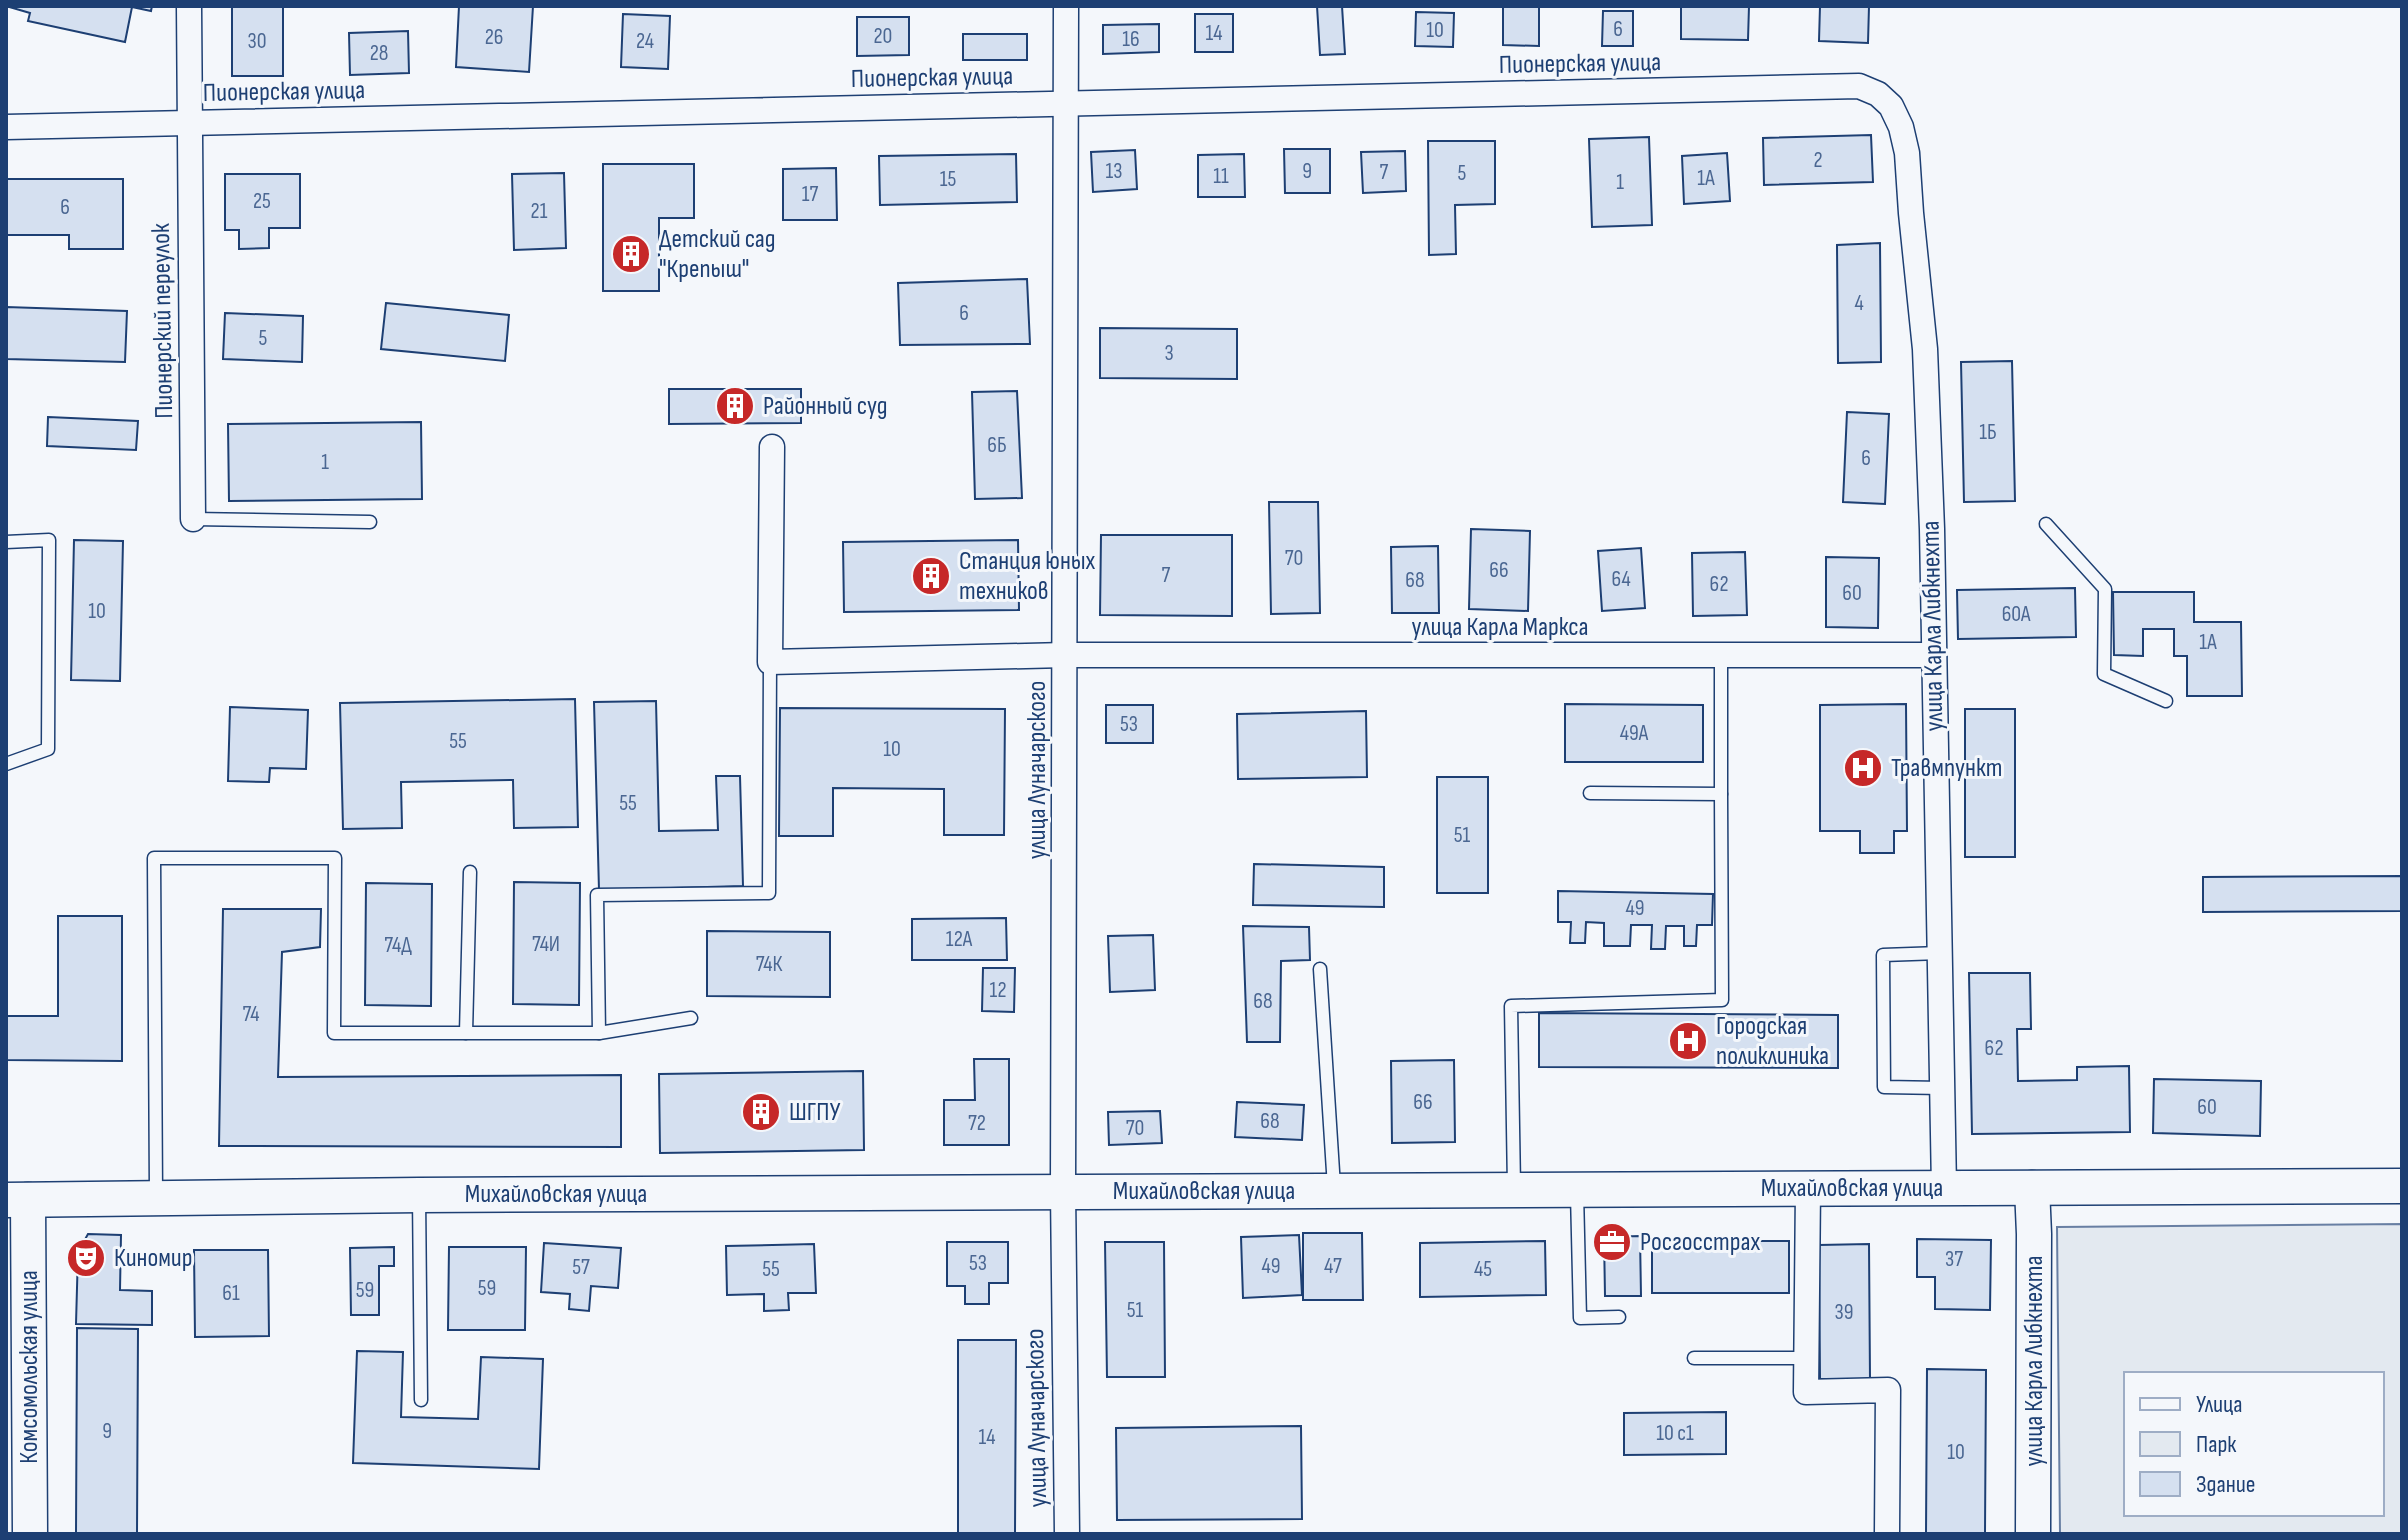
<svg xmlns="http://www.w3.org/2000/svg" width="2408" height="1540" viewBox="0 0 2408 1540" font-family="'Sofia Sans Condensed',sans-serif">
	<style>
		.green { fill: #e3e9f0; stroke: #687fa3; stroke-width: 2; fill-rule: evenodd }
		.building { fill: #d5e0f0; stroke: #1d3f73; stroke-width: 2 }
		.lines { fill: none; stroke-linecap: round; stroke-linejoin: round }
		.lane-casing { stroke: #1d3f73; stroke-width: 15 }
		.street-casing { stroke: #1d3f73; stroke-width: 27 }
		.secondary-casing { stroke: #1d3f73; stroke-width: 37 }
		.lane { stroke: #f4f7fb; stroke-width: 12 }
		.street { stroke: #f4f7fb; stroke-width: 24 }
		.secondary { stroke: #f4f7fb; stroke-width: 34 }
		.labels { text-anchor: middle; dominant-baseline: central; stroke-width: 6; stroke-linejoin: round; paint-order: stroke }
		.number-label { font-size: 22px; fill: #4b6792 }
		.street-label { font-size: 26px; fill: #1d3f73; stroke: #f4f7fb }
		.poi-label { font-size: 26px; fill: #1d3f73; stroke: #f4f7fb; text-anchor: start }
	</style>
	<rect width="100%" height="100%" fill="#f4f7fb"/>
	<path class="green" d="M2402 1224V1534H2060L2057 1227ZM2126 1374H2382V1514H2126Z"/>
	<g class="building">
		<path d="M6 6H152L151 11 132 7 125 42 28 21 30 13Z"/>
		<rect x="232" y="6" width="51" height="70"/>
		<path d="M459 6H533L529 72 456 67Z"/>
		<path d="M1317 6H1342L1345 54 1320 55Z"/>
		<path d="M1503 6H1539V46L1503 45Z"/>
		<path d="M1681 6H1749L1748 40 1681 39Z"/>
		<path d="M1820 6H1869L1868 43 1819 41Z"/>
		<path d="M1603 11H1633V46H1602Z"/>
		<path d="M1416 12 1454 13 1453 47 1415 46Z"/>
		<path d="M623 14 670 16 668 69 621 67Z"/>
		<rect x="1195" y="14" width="38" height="38"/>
		<path d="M857 17H909V55L857 56Z"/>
		<path d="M1159 24V52L1103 54V25Z"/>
		<path d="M408 31 409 73 350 75 349 33Z"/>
		<rect x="963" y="34" width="64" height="26"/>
		<path d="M1871 135 1873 182 1764 185 1763 138Z"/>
		<path d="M1649 137 1652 225 1592 227 1589 139Z"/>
		<path d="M1428 141H1495V204L1455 205 1456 254 1429 255Z"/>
		<path d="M1284 149H1330V193H1285Z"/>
		<path d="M1135 150 1137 189 1093 192 1091 152Z"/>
		<path d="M1405 151 1406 191 1363 193 1361 152Z"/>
		<path d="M1727 153 1730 201 1684 204 1682 156Z"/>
		<path d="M1016 154 1017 202 880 205 879 156Z"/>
		<path d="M1244 154 1245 197H1198V155Z"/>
		<path d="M603 164H694V218H659V291H603Z"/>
		<path d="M836 168 837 220H783V169Z"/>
		<path d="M564 173 566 248 514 250 512 174Z"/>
		<path d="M225 174H300V228H269V248L239 249V230H225Z"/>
		<path d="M6 179H123V249H69V235H6Z"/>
		<path d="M1880 243 1881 362 1838 363 1837 245Z"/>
		<path d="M1027 279 1030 344 900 345 898 283Z"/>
		<path d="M386 303 509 315 505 361 381 349Z"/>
		<path d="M6 307 127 311 125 362 6 359Z"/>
		<path d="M225 313 303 316 302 362 223 359Z"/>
		<path d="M1100 328 1237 329V379L1100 378Z"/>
		<path d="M2012 361 2015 501 1964 502 1961 362Z"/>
		<path d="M669 389H801V423L669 424Z"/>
		<path d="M1017 391 1022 498 975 499 972 392Z"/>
		<path d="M1847 412 1889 414 1885 504 1843 502Z"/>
		<path d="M48 417 138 421 136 450 47 446Z"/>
		<path d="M421 422 422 499 229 501 228 424Z"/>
		<path d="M1269 502H1318L1320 613 1271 614Z"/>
		<path d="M1471 529 1530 531 1528 611 1469 609Z"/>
		<path d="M1101 535H1232V616L1100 615Z"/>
		<path d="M74 540 123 541 120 681 71 680Z"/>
		<path d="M1018 540 1019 610 844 612 843 542Z"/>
		<path d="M1438 546 1439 613H1392L1391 547Z"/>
		<path d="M1641 548 1645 608 1602 611 1598 551Z"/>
		<path d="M1745 552 1747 615 1693 616 1692 553Z"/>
		<path d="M1826 557 1879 558 1878 628 1826 627Z"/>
		<path d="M2075 588 2076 637 1958 639 1957 590Z"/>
		<path d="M2113 592H2194V622H2241L2242 696H2187V656H2174V629H2143V656L2114 655Z"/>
		<path d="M575 699 578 827 514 828 513 780 401 782 402 828 343 829 340 703Z"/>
		<path d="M656 701 659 831 718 830 716 776H740L743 886 599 890 594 702Z"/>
		<path d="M1565 704 1703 705V762H1565Z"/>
		<path d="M1906 704 1907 831H1894V853H1860V831H1820V705Z"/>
		<rect x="1106" y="705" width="47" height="38"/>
		<path d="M230 707 308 710 306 769 270 768 269 782 228 781Z"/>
		<path d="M780 708 1005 709 1004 835H944V789L833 788V836H779Z"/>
		<rect x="1965" y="709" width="50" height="148"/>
		<path d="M1366 711 1367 777 1238 779 1237 714Z"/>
		<rect x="1437" y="777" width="51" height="116"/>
		<path d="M1254 864 1384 867V907L1253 905Z"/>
		<path d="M2402 876V911L2203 912V877Z"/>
		<path d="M514 882 580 883 579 1005 513 1004Z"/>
		<path d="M366 883 432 884 431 1006 365 1005Z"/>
		<path d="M1558 891 1713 894 1712 925H1697L1696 946H1684V926H1666L1665 949H1651L1652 925H1631L1630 946H1604V923L1586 922 1585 943H1570L1571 922H1558Z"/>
		<path d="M223 909H321L320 947 282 952 278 1077 621 1075V1147L219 1146Z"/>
		<path d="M58 916H122V1061L6 1060V1016H58Z"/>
		<path d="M1006 918 1007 960H912V919Z"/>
		<path d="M1243 926 1309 927 1310 960 1281 961 1280 1042H1247Z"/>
		<path d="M707 931 830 932V997L707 996Z"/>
		<path d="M1153 935 1155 990 1110 992 1108 936Z"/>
		<path d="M983 968H1015L1014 1012 982 1011Z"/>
		<path d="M1969 973H2030L2031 1029H2017L2018 1081 2077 1080V1067L2129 1066 2130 1132 1972 1134Z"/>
		<path d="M1539 1013 1838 1015V1068L1539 1067Z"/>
		<path d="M974 1059H1009V1145H944V1100H975Z"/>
		<path d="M1454 1060 1455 1142 1392 1143 1391 1061Z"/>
		<path d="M863 1071 864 1150 660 1153 659 1074Z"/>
		<path d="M2154 1079 2261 1081 2260 1136 2153 1133Z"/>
		<path d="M1237 1102 1304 1105 1302 1140 1235 1137Z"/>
		<path d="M1160 1111 1162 1143 1109 1145 1108 1112Z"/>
		<path d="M1303 1233H1362L1363 1300H1303Z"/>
		<path d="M88 1234 121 1235 120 1290 152 1291V1325L76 1324 78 1252Z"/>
		<path d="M1299 1235 1302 1295 1243 1298 1241 1237Z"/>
		<path d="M1640 1236 1641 1296H1605L1604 1237Z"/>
		<path d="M1917 1239 1991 1240 1990 1310 1935 1309V1277H1917Z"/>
		<path d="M1545 1241 1546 1295 1420 1297V1243Z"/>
		<rect x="1652" y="1241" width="137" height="52"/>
		<path d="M947 1242H1008V1283H989V1304H965V1286H947Z"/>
		<path d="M1105 1242H1164L1165 1377H1107Z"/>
		<path d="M544 1243 621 1248 618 1288 591 1286 589 1311 569 1309 570 1294 541 1292Z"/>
		<path d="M814 1244 816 1293H788L789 1310 764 1311V1294L727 1295 726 1246Z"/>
		<path d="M1869 1244 1870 1379H1820L1819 1245Z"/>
		<path d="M394 1247V1266H379V1315H351L350 1248Z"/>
		<path d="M449 1247H526L525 1330H448Z"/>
		<path d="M194 1250H268L269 1336 195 1337Z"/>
		<path d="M77 1328 138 1329 137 1534H76Z"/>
		<path d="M958 1340H1016L1015 1534H958Z"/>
		<path d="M357 1351 403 1352 401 1417 478 1419 481 1357 543 1359 539 1469 353 1463Z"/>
		<path d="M1927 1369 1986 1370 1985 1534H1926Z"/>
		<path d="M1726 1412V1454L1624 1455V1413Z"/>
		<path d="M1301 1426 1302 1519 1117 1520 1116 1428Z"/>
	</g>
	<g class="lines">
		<g class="lane-casing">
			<g id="lane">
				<path d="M193 519 370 522"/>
				<path d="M2046 524 2105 589 2104 674 2166 701"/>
				<path d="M6 542 49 540 48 749 6 764"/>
				<path d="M1590 793 1721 794V655"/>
				<path d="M1940 953 1883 955 1884 1087 1942 1088"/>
				<path d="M1320 969 1334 1187"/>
				<path d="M466 1033H599L691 1018"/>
				<path d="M599 1033 597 895 769 893 770 662"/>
				<path d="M1514 1187 1511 1006 1722 1000 1721 794"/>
				<path d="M1577 1193 1580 1318 1619 1317"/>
				<path d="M156 1195 154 858H335L334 1033H466L470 872"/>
				<path d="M419 1195 421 1400"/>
				<path d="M1694 1358H1806"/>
			</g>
		</g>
		<g class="street-casing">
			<g id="street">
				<path d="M189 6 193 519"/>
				<path d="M1066 6 1063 1191 1067 1534"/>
				<path d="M6 127 1859 86 1878 94 1891 106 1901 127 1907 153 1911 213 1925 349 1932 529 1944 1188"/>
				<path d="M772 447 770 662 1065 655H1934"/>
				<path d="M1808 1188 1806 1392 1888 1390 1887 1534"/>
			</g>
		</g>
		<g class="secondary-casing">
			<g id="secondary">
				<path d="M2032 1188 2034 1234 2033 1534"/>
				<path d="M6 1200 419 1195 2402 1186"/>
				<path d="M28 1200 30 1534"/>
			</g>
		</g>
		<use href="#lane" class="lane"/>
		<use href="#street" class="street"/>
		<use href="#secondary" class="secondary"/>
	</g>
	<defs>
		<g id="building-disc" transform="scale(2)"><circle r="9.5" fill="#c62828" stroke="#f4f7fb"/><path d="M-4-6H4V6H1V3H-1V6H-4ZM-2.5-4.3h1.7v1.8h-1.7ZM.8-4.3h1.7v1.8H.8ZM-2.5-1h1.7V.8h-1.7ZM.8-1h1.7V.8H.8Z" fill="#fff"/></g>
		<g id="hospital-disc" transform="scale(2)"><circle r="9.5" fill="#c62828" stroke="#f4f7fb"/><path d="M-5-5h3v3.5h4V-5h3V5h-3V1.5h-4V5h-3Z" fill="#fff"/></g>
		<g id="office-disc" transform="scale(2)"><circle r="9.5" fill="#c62828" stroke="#f4f7fb"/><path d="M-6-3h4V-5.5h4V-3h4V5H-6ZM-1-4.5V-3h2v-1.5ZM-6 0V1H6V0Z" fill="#fff"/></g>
		<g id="theatre-disc" transform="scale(2)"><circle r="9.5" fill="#c62828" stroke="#f4f7fb"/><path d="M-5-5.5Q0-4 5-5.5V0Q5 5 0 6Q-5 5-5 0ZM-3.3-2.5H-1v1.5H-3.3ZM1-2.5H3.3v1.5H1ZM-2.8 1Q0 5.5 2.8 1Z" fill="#fff"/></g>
	</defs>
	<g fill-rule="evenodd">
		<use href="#building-disc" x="631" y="254"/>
		<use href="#building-disc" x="735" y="406"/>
		<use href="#building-disc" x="931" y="576"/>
		<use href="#hospital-disc" x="1863" y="768"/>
		<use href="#hospital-disc" x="1688" y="1041"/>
		<use href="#building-disc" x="761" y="1112"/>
		<use href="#office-disc" x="1612" y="1242"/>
		<use href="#theatre-disc" x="86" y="1258"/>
	</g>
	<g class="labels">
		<g class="number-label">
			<text x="1618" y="29">6</text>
			<text x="1435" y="30">10</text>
			<text x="1214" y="33">14</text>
			<text x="883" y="36">20</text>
			<text x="494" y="37">26</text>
			<text x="1131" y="39">16</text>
			<text x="257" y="41">30</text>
			<text x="645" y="41">24</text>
			<text x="379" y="53">28</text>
			<text x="1818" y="160">2</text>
			<text x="1114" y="171">13</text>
			<text x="1307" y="171">9</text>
			<text x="1384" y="172">7</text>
			<text x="1462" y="173">5</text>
			<text x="1221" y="176">11</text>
			<text x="1706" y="178">1А</text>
			<text x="948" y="179">15</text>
			<text x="1620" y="182">1</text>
			<text x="810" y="194">17</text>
			<text x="262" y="201">25</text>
			<text x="65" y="207">6</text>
			<text x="539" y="211">21</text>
			<text x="1859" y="303">4</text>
			<text x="964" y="313">6</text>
			<text x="263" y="338">5</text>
			<text x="1169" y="353">3</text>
			<text x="1988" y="432">1Б</text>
			<text x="997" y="445">6Б</text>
			<text x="1866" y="458">6</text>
			<text x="325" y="462">1</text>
			<text x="1294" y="558">70</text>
			<text x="1499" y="570">66</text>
			<text x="1166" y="575">7</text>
			<text x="1621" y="579">64</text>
			<text x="1415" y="580">68</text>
			<text x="1719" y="584">62</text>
			<text x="1852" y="593">60</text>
			<text x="97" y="611">10</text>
			<text x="2016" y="614">60А</text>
			<text x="2208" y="642">1А</text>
			<text x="1129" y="724">53</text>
			<text x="1634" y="733">49А</text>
			<text x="458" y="741">55</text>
			<text x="892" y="749">10</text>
			<text x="628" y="803">55</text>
			<text x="1462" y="835">51</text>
			<text x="1635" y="908">49</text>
			<text x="959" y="939">12А</text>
			<text x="546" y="944">74И</text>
			<text x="398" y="945">74Д</text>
			<text x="769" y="964">74К</text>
			<text x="998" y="990">12</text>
			<text x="1263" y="1001">68</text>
			<text x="251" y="1014">74</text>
			<text x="1994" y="1048">62</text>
			<text x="1423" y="1102">66</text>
			<text x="2207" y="1107">60</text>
			<text x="1270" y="1121">68</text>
			<text x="977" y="1123">72</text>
			<text x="1135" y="1128">70</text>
			<text x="1954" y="1259">37</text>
			<text x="978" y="1263">53</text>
			<text x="1271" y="1266">49</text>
			<text x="1333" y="1266">47</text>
			<text x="581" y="1267">57</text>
			<text x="771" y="1269">55</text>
			<text x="1483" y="1269">45</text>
			<text x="487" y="1288">59</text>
			<text x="365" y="1290">59</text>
			<text x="231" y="1293">61</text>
			<text x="1135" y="1310">51</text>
			<text x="1844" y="1312">39</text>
			<text x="107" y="1431">9</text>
			<text x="1675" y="1433">10 с1</text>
			<text x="987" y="1437">14</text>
			<text x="1956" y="1452">10</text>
		</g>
		<g class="street-label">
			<text transform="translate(1580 64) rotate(-1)">Пионерская улица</text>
			<text transform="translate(932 78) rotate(-1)">Пионерская улица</text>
			<text transform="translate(284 92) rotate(-1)">Пионерская улица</text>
			<text transform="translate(163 321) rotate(-91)">Пионерский переулок</text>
			<text transform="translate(1933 626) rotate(-91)">улица Карла Либкнехта</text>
			<text x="1500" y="627">улица Карла Маркса</text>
			<text transform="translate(1037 770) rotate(-90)">улица Луначарского</text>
			<text x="1852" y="1188">Михайловская улица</text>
			<text x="1204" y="1191">Михайловская улица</text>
			<text x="556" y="1194">Михайловская улица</text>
			<text transform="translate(2034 1361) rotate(-90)">улица Карла Либкнехта</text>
			<text transform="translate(29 1367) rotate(-90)">Комсомольская улица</text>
			<text transform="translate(1037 1418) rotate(-91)">улица Луначарского</text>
		</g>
		<g class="poi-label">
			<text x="659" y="239">Детский сад<tspan x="659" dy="30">"Крепыш"</tspan></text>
			<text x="763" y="406">Районный суд</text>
			<text x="959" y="561">Станция юных<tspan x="959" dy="30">техников</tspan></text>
			<text x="1891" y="768">Травмпункт</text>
			<text x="1716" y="1026">Городская<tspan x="1716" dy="30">поликлиника</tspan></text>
			<text x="789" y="1112">ШГПУ</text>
			<text x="1640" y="1242">Росгосстрах</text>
			<text x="114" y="1258">Киномир</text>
		</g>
	</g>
	<rect width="2408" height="1540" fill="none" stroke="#1d3f73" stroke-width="16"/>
	<rect x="2124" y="1372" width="260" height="144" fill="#f4f7fb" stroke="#9eadc5" stroke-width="2"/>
	<rect x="2140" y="1398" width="40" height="12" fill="#f4f7fb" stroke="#9eadc5" stroke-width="2"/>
	<text x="2196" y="1412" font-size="24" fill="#1d3f73">Улица</text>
	<rect x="2140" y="1432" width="40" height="24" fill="#e3e9f0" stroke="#9eadc5" stroke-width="2"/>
	<text x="2196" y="1452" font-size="24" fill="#1d3f73">Парк</text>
	<rect x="2140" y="1472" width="40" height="24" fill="#d5e0f0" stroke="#9eadc5" stroke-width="2"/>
	<text x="2196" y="1492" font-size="24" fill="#1d3f73">Здание</text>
</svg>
